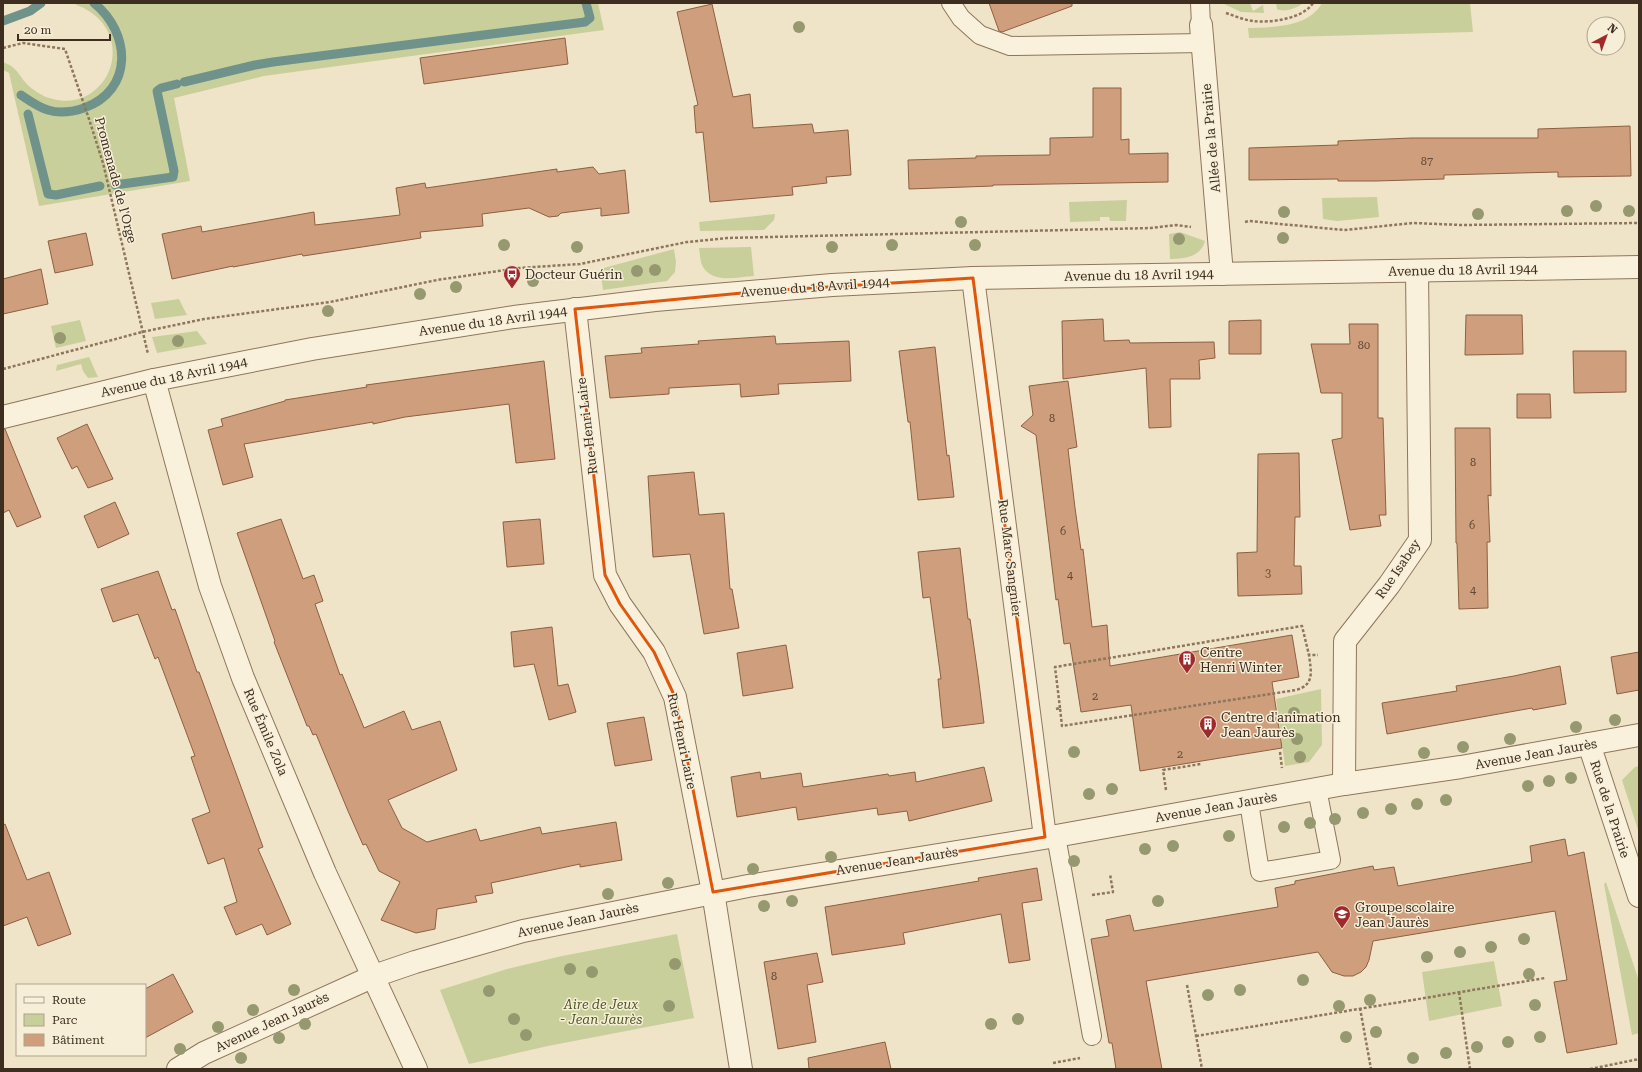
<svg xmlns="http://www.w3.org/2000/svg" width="1642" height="1072" viewBox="0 0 1642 1072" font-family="'Roboto Serif',serif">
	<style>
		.green { fill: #c9cf9b }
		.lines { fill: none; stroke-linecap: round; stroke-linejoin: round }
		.stream { stroke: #6f938a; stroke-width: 9 }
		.building { fill: #cf9f7d; stroke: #8d5f41 }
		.service-casing { stroke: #8d765c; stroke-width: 20 }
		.pedestrian-casing { stroke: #8d765c; stroke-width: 24 }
		.minor-casing { stroke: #8d765c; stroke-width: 24 }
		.tertiary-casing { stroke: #8d765c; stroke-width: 24 }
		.path { stroke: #8d765c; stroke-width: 2.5; stroke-dasharray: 3 2; stroke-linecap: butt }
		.service { stroke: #faf1dc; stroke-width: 18 }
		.pedestrian { stroke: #faf1dc; stroke-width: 22 }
		.minor { stroke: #faf1dc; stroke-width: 22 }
		.tertiary { stroke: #faf1dc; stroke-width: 22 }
		.tree { fill: #96986f }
		.marked { fill: none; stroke: #df570d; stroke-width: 3; stroke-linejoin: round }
		.labels { text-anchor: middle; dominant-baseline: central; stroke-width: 3; stroke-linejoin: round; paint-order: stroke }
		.number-label { font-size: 11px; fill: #624a37 }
		.street-label { font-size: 13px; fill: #3d2e20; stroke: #f7eed8 }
		.poi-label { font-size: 13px; fill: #3d2e20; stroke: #f7eed8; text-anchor: start }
		.park-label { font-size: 13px; font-style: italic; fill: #4d5a26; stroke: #f7eed8 }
	</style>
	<rect width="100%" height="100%" fill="#f0e4c8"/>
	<g class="green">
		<path d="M74 3H598L604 30 264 76 174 98 190 181 39 206 9 73 3 70V62C16 67 17 72 25 82 32 90 43 97 53 99 93 110 125 68 108 32 103 22 96 15 87 10 83 7 77 6 74 3Z"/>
		<path d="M1222 3H1250L1253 11 1263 5 1264 13 1241 12Z"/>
		<path d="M1276 3H1303C1298 8 1284 13 1277 9Z"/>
		<path d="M1322 3H1470L1473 32 1249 38 1248 28C1273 27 1308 28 1322 3Z"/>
		<path d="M1377 197 1379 217 1337 221 1323 219 1322 198Z"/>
		<path d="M1127 200 1126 221H1110L1109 217H1100V221L1070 222 1069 202Z"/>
		<path d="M775 214 774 220 764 230 700 231 699 222Z"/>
		<path d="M1180 232 1205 241C1201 257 1184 259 1170 259L1169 234Z"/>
		<path d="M751 247 754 276C738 277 713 284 703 267 700 262 700 254 699 248Z"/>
		<path d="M674 249 676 262 675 272 667 281 603 290 600 269Z"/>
		<path d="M179 299 187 315 155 319 151 303Z"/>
		<path d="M80 320 86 341 56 348 51 326Z"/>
		<path d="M197 331 207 344 157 353 152 337Z"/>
		<path d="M89 357 98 377 88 378 83 371 81 364 56 371 57 365Z"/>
		<path d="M1321 689 1322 745 1309 762 1285 766 1276 699Z"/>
		<path d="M1639 766V833L1622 780 1635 767Z"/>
		<path d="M1606 882 1639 981V1033L1632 1035 1604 884Z"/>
		<path d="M677 934 694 1018 548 1046 469 1064 440 990 507 969 562 956Z"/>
		<path d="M1494 961 1502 1006 1429 1021 1422 972Z"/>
	</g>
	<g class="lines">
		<g class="stream">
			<path d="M3 21 30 11 41 3"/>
			<path d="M184 82 255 65 273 62 585 22 590 18 586 3"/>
			<path d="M21 95C30 101 38 107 48 110 60 114 72 112 84 108 134 90 131 33 94 3"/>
			<path d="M28 114 48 194 56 195 100 186"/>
			<path d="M115 185 173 177 174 171 157 91 161 88 177 84"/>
		</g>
	</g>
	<g class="building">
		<path d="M989 3H1072V6L1002 32 999 31Z"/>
		<path d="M712 4 733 97 750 94 753 128 812 124 814 133 848 130 851 175 826 177 827 183 792 187 793 195 710 202 703 132 696 133 694 106 698 105 677 12Z"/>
		<path d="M565 38 568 64 424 84 420 58Z"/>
		<path d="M1093 88H1121V140L1129 139V154L1168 153V182L993 185V186L909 189 908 160 976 158V156L1050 155V138L1093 137Z"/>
		<path d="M1630 126 1631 176 1558 177V172L1444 175V179L1376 181H1338V179L1249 180V148L1338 145V141L1411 138H1538V129Z"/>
		<path d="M593 167 599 174 625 170 629 213 601 216V208L561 213 558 216 549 217 529 208 482 214 483 226 420 232 421 238 303 256 302 254 233 267V266L172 279 162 234 201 226 202 232 314 212 315 225 400 215 396 188 425 183 426 188 557 169V172Z"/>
		<path d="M86 233 93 265 55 273 48 241Z"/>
		<path d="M41 269 48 304 3 314V279Z"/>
		<path d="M1466 315H1522L1523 354 1465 355Z"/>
		<path d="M1103 319 1104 341 1129 340 1130 343 1214 342 1215 358 1199 360 1200 379H1170L1171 427 1149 428 1146 368 1063 379 1062 321Z"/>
		<path d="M1261 320V354H1229V321Z"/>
		<path d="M1349 324H1378V418H1383L1386 515H1379L1381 526 1350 530 1332 440 1342 438V393H1321L1311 344H1350Z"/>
		<path d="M775 336 776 344 849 341 851 381 778 384 779 394 741 397 740 384 669 388V394L610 398 605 356 642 353 641 348 699 344 698 341Z"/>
		<path d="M935 347 947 456 949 455 954 497 918 500 910 422H908L899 351Z"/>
		<path d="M1573 351H1626V392L1574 393Z"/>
		<path d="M544 361 555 459 516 463 509 404 405 417 373 424V422L244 444 253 477 223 485 208 430 223 426 221 419 285 401V400L367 387 366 385Z"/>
		<path d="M1068 381 1077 447 1068 449 1075 508 1081 550 1083 549 1092 627 1107 625 1110 666 1292 635 1299 677 1272 682 1282 748 1140 771 1131 705 1081 712 1070 643 1064 644 1058 599 1056 600 1036 435 1021 426 1033 415 1029 386Z"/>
		<path d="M1517 394H1550L1551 418H1517Z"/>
		<path d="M87 424 113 479 88 488 77 466 72 469 57 438Z"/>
		<path d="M1455 428H1490L1491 496 1488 495 1490 542H1487L1488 608 1459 609 1457 543H1456Z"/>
		<path d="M3 429H5L41 517 17 527 9 510 3 513Z"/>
		<path d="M1299 453 1300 517H1295L1294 566H1301L1302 594 1238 596 1237 553 1257 552 1258 454Z"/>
		<path d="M694 472 699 515 724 513 730 589H732L739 628 704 634 690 554 653 557 648 476Z"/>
		<path d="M115 502 129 534 98 548 84 516Z"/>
		<path d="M281 519 303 579 314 575 323 601 315 604 340 675 342 674 364 728 404 711 412 730 440 721 457 770 388 800 402 828 427 842 476 829 480 841 540 827 542 834 616 822 622 860 580 867V864L491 883 493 893 475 896 477 902 437 909 435 929 416 933 381 920 400 882 379 871 366 844 363 845 348 811 316 734 313 735 309 726H307L274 642 275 641 237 533Z"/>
		<path d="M540 519 544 564 507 567 503 522Z"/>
		<path d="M960 548 968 619H970L978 675 984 723 943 728 938 679H941L930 597 923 598 918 552Z"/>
		<path d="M158 571 172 610 175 609 197 672H199L263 847 258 849 291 924 267 935 262 924 236 935 224 907 237 902 224 858 208 864 192 819 210 812 191 757 195 756 158 657 155 659 138 614 113 622 101 589Z"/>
		<path d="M552 627 558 686 568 684 576 712 549 720 534 664 514 667 511 632Z"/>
		<path d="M786 645 793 688 743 696 737 653Z"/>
		<path d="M1639 652V690L1617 694 1611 657Z"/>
		<path d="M1560 666 1566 704 1533 710 1532 708 1387 734 1382 703 1457 691 1456 686 1514 676Z"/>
		<path d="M644 717 652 760 615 766 607 723Z"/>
		<path d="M984 767 992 801 909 821 907 811 878 815 877 808 798 820 796 807 737 817 731 777 760 772 761 779 801 773 803 787 888 774 889 776 915 772 916 782Z"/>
		<path d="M5 824 27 880 49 872 71 934 38 946 27 917 3 926V825Z"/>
		<path d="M1565 839 1568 856 1584 852 1617 1044 1567 1053 1554 982 1567 980 1555 911 1373 941 1369 960 1366 967 1361 972 1353 976H1344L1332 972 1318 952 1146 981 1162 1069H1116L1112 1043H1109L1091 939 1109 936 1106 920 1130 915 1134 931 1278 907 1275 888 1295 884V881L1373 866 1374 870 1394 867 1398 886 1532 862 1530 846Z"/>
		<path d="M1037 868 1042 900 1022 903 1030 960 1009 963 1001 914 903 933 905 944 832 955 825 907 979 881 978 878Z"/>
		<path d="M817 953 823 982 807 985 816 1042 778 1049 764 962Z"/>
		<path d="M173 974 193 1012 145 1038V989Z"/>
		<path d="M885 1042 891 1069H809L808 1058Z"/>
	</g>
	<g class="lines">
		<g class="service-casing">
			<g id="service">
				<path d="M951 3 961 18 980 35 1010 46 1203 43"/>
				<path d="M1200 3 1201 25"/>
				<path d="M1249 802 1260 872 1331 860 1317 789"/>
				<path d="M1056 836 1092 1036"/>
			</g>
		</g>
		<g class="pedestrian-casing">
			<path id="pedestrian" d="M1589 744 1639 896"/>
		</g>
		<g class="minor-casing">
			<g id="minor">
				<path d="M1201 25 1222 274"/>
				<path d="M973 278 1045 837"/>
				<path d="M575 309 605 575 620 604 654 652 675 697 713 892 741 1069"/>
				<path d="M154 380 210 586 243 678 325 873 416 1069"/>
				<path d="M1344 784 1345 641 1389 585 1420 540 1417 271"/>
				<path d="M178 1069 204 1053 374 976 415 962 523 931 748 886 1056 836 1344 784 1461 767 1639 735"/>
			</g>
		</g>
		<g class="tertiary-casing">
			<path id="tertiary" d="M3 417 154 380 312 349 514 317 655 300 832 285 973 278 1639 267"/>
		</g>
		<g class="path">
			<path d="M1226 13C1235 16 1244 20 1253 21 1270 23 1303 19 1313 3"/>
			<path d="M3 48 23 43 65 49 89 119 103 163 148 354"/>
			<path d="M1245 222 1249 221 1344 230 1413 223 1462 225 1639 223"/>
			<path d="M3 369 142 332 204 319 330 302 437 280 519 268 580 264 687 242 727 238 1151 228 1176 225 1191 227"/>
			<path d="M1060 708 1055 667 1302 626 1309 655"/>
			<path d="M1056 709 1060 708 1062 726 1296 690C1315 685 1311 671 1309 655H1318"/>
			<path d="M1280 752 1282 768"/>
			<path d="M1166 790 1163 770 1201 764"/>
			<path d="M1092 895 1113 892 1110 874"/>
			<path d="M1187 985 1202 1069"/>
			<path d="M1459 992 1470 1069"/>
			<path d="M1360 1008 1371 1069"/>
			<path d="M1196 1036 1545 978"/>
			<path d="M1053 1063 1080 1058"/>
			<path d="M1590 1069 1639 1059"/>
		</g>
		<use href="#service" class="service"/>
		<use href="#pedestrian" class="pedestrian"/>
		<use href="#minor" class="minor"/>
		<use href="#tertiary" class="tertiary"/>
	</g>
	<g class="tree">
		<circle cx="799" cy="27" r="6"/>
		<circle cx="1596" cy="206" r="6"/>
		<circle cx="1567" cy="211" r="6"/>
		<circle cx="1629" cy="211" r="6"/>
		<circle cx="1284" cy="212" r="6"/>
		<circle cx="1478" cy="214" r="6"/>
		<circle cx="961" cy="222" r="6"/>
		<circle cx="1283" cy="238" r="6"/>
		<circle cx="1179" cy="239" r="6"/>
		<circle cx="504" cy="245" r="6"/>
		<circle cx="892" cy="245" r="6"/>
		<circle cx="975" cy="245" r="6"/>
		<circle cx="577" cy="247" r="6"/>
		<circle cx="832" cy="247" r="6"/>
		<circle cx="655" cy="270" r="6"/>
		<circle cx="637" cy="271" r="6"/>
		<circle cx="533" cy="281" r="6"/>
		<circle cx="456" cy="287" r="6"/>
		<circle cx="420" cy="294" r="6"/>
		<circle cx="328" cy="311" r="6"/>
		<circle cx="60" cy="338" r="6"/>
		<circle cx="178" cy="341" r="6"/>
		<circle cx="1294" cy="713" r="6"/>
		<circle cx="1615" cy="720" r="6"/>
		<circle cx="1576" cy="727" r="6"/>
		<circle cx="1297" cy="739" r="6"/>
		<circle cx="1510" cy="739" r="6"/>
		<circle cx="1463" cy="747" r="6"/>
		<circle cx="1074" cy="752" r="6"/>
		<circle cx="1424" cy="753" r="6"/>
		<circle cx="1300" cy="757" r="6"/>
		<circle cx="1571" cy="778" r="6"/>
		<circle cx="1549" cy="781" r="6"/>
		<circle cx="1528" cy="786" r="6"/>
		<circle cx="1112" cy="789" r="6"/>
		<circle cx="1089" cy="794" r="6"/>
		<circle cx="1446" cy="800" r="6"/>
		<circle cx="1417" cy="804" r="6"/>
		<circle cx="1391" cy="809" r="6"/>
		<circle cx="1363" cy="813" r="6"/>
		<circle cx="1335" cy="819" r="6"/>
		<circle cx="1310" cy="823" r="6"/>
		<circle cx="1284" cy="827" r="6"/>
		<circle cx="1229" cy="836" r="6"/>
		<circle cx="1173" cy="846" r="6"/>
		<circle cx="1145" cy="849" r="6"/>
		<circle cx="831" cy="857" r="6"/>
		<circle cx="1074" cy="861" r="6"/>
		<circle cx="753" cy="869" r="6"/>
		<circle cx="668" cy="883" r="6"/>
		<circle cx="608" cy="894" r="6"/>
		<circle cx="792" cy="901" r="6"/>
		<circle cx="1158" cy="901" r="6"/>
		<circle cx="764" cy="906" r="6"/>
		<circle cx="1524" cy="939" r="6"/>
		<circle cx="1491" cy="947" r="6"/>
		<circle cx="1460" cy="952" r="6"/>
		<circle cx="1427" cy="957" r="6"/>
		<circle cx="675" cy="964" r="6"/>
		<circle cx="570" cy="969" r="6"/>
		<circle cx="592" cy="972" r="6"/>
		<circle cx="1529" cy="974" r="6"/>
		<circle cx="1303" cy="980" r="6"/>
		<circle cx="294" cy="990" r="6"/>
		<circle cx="1240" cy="990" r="6"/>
		<circle cx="489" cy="991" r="6"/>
		<circle cx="1208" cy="995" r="6"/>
		<circle cx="1370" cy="1000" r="6"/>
		<circle cx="1535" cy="1005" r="6"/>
		<circle cx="669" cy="1006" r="6"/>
		<circle cx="1339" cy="1006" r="6"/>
		<circle cx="253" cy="1010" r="6"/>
		<circle cx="514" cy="1019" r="6"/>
		<circle cx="1018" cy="1019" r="6"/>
		<circle cx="305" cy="1024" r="6"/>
		<circle cx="991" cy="1024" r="6"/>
		<circle cx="218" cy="1027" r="6"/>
		<circle cx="1376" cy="1032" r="6"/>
		<circle cx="526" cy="1035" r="6"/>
		<circle cx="1346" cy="1037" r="6"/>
		<circle cx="1540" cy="1037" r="6"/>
		<circle cx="279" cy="1038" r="6"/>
		<circle cx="1508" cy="1042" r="6"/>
		<circle cx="1477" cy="1047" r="6"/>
		<circle cx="180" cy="1049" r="6"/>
		<circle cx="1446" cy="1053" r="6"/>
		<circle cx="241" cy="1058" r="6"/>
		<circle cx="1413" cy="1058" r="6"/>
	</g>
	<path class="marked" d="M973 278 1045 837 713 892 675 697 654 652 620 604 605 575 575 309 763 291Z"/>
	<defs>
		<g id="bus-pin" transform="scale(0.9)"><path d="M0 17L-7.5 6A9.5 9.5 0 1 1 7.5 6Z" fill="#9e2a2b" stroke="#f7eed8"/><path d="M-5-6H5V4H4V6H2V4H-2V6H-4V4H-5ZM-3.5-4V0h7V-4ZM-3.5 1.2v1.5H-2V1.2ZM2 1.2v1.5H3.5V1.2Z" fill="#fff"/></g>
		<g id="building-pin" transform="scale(0.9)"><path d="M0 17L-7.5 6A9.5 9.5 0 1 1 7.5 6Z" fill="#9e2a2b" stroke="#f7eed8"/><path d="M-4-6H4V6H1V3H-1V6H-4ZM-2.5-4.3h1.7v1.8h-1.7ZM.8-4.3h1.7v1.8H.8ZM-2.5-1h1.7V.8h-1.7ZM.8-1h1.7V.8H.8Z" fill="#fff"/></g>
		<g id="school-pin" transform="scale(0.9)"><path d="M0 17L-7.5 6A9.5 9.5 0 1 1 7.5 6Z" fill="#9e2a2b" stroke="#f7eed8"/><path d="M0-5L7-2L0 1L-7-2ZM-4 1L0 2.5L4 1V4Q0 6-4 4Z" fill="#fff"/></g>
	</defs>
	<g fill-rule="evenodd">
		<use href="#bus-pin" x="512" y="274"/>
		<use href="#building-pin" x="1187" y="659"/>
		<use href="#building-pin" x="1208" y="724"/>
		<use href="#school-pin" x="1342" y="914"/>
	</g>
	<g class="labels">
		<g class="number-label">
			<text x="1427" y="161">87</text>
			<text x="1364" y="345">80</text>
			<text x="1052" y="418">8</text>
			<text x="1473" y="462">8</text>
			<text x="1472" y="525">6</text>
			<text x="1063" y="531">6</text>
			<text x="1268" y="573">3</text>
			<text x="1070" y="575">4</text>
			<text x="1473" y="590">4</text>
			<text x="1095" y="696">2</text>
			<text x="1180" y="754">2</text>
			<text x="774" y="976">8</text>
		</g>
		<g class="street-label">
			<text transform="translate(1211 138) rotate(-95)">Allée de la Prairie</text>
			<text transform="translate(116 180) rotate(75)">Promenade de l'Orge</text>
			<text transform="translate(1463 270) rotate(-1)">Avenue du 18 Avril 1944</text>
			<text transform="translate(1139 275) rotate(-1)">Avenue du 18 Avril 1944</text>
			<text transform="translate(815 287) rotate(-4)">Avenue du 18 Avril 1944</text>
			<text transform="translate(493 321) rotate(-8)">Avenue du 18 Avril 1944</text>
			<text transform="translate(174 377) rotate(-12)">Avenue du 18 Avril 1944</text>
			<text transform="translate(587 426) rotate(-97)">Rue Henri Laire</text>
			<text transform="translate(1010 558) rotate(83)">Rue Marc Sangnier</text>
			<text transform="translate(1398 569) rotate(-56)">Rue Isabey</text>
			<text transform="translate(266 732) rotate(67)">Rue Émile Zola</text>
			<text transform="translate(682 741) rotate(78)">Rue Henri Laire</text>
			<text transform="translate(1536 754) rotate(-10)">Avenue Jean Jaurès</text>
			<text transform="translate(1216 807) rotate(-10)">Avenue Jean Jaurès</text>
			<text transform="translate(1610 809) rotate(72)">Rue de la Prairie</text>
			<text transform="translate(897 861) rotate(-9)">Avenue Jean Jaurès</text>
			<text transform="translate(578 920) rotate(-12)">Avenue Jean Jaurès</text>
			<text transform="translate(272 1022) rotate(-25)">Avenue Jean Jaurès</text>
		</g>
		<g class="poi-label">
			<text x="525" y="274">Docteur Guérin</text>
			<text x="1200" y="652">Centre<tspan x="1200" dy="15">Henri Winter</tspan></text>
			<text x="1221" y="717">Centre d'animation<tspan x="1221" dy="15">Jean Jaurès</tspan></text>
			<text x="1355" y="907">Groupe scolaire<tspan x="1355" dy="15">Jean Jaurès</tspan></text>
		</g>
		<g class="park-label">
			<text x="601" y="1004">Aire de Jeux<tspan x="601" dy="15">- Jean Jaurès</tspan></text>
		</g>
	</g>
	<rect width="1642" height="1072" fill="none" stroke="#3d2e20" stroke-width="8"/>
	<rect x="16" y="984" width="130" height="72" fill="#f7eed8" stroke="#ada18e"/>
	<rect x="24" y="997" width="20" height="6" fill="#faf1dc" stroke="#ada18e"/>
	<text x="52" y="1004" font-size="12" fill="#3d2e20">Route</text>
	<rect x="24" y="1014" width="20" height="12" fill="#c9cf9b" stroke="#ada18e"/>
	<text x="52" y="1024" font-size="12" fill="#3d2e20">Parc</text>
	<rect x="24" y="1034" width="20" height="12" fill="#cf9f7d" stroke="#ada18e"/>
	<text x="52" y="1044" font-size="12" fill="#3d2e20">Bâtiment</text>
	<g transform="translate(1606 36) rotate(41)"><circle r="19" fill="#f7eed8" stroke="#ada18e"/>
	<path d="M0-3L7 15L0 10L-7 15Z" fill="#9e2a2b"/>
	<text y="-6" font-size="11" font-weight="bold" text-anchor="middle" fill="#3d2e20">N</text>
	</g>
	<path d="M18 34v6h92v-6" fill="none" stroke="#3d2e20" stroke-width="2"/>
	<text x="24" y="34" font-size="12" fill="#3d2e20" stroke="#f7eed8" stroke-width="3" paint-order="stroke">20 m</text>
</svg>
